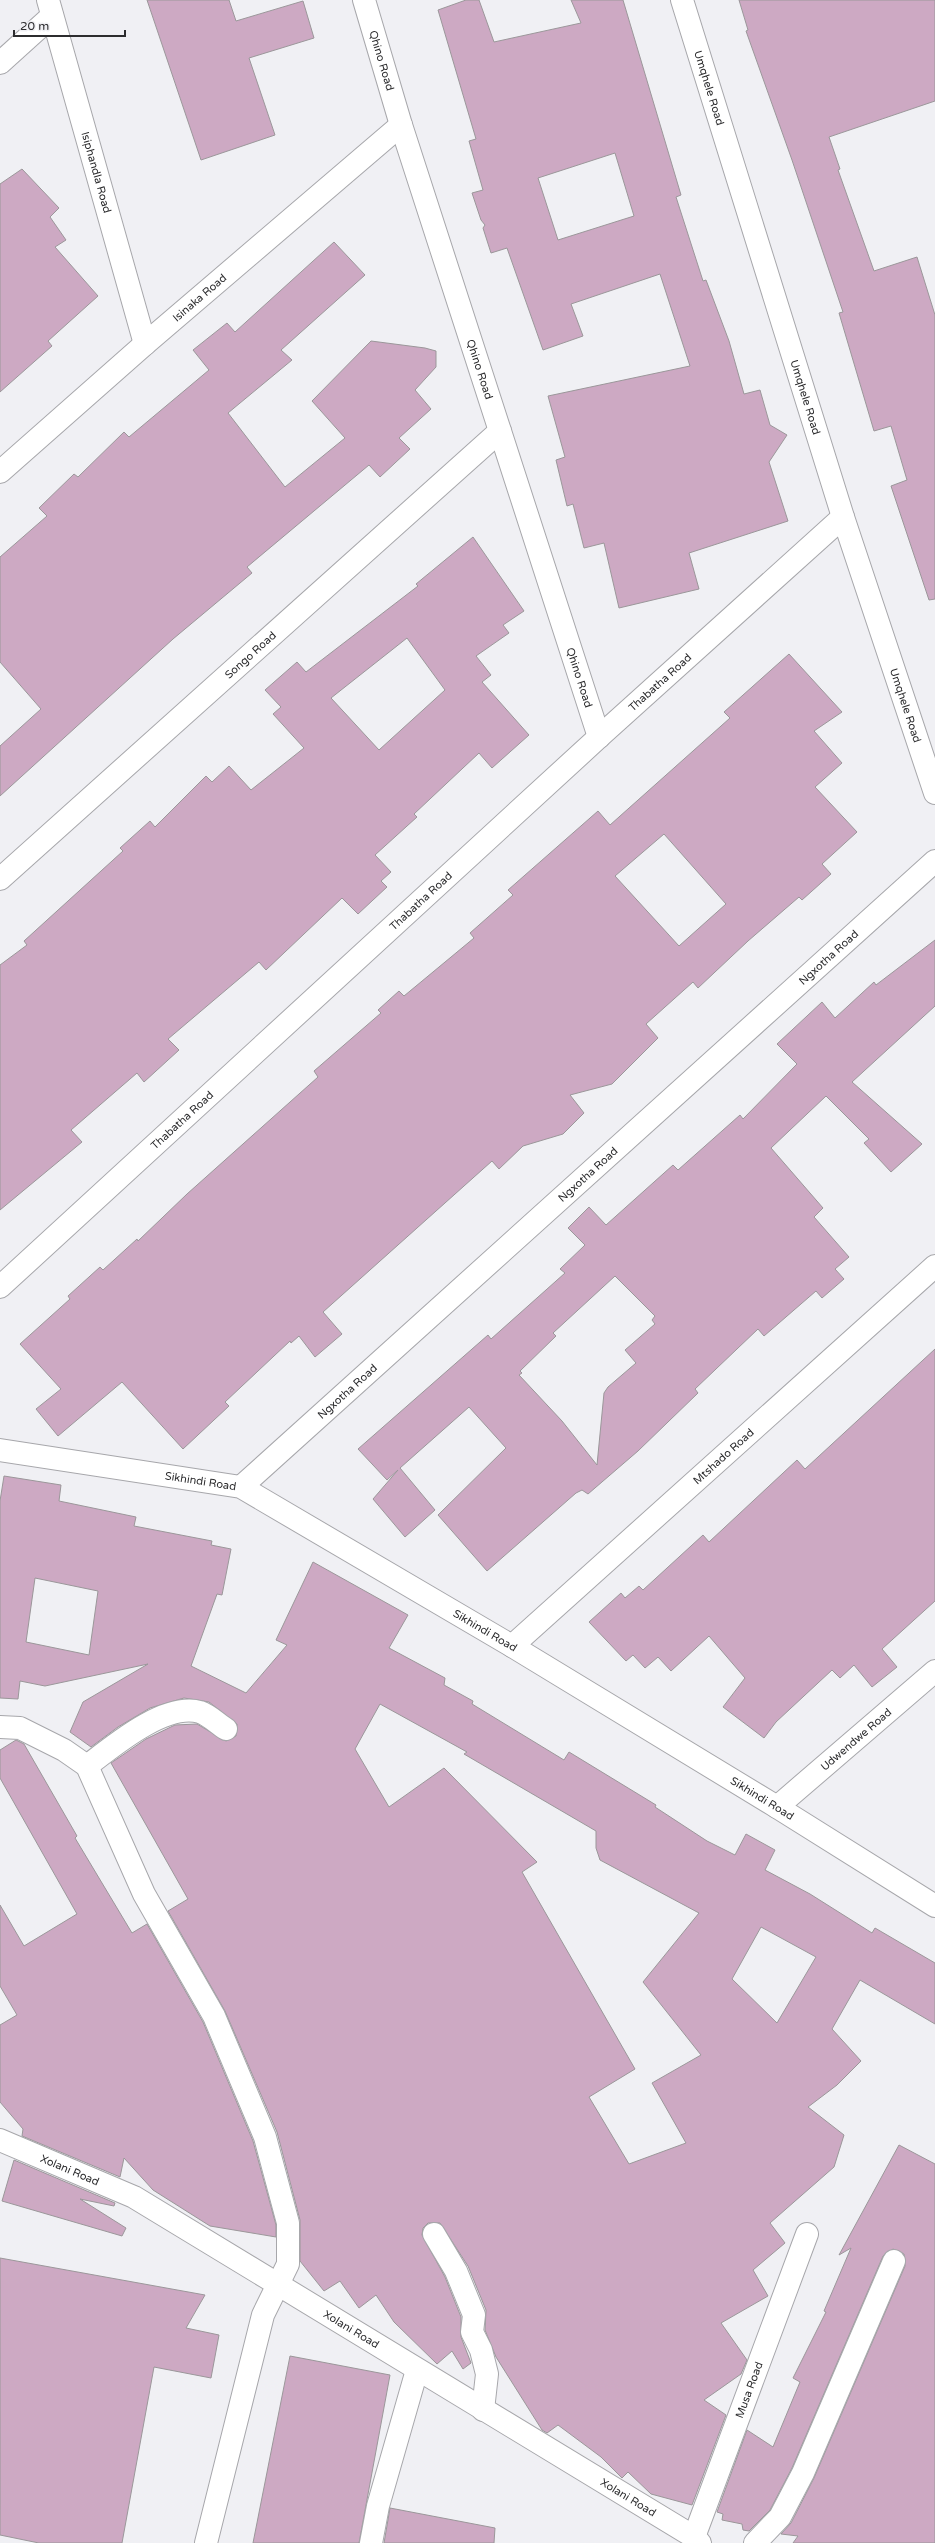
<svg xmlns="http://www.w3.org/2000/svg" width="935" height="2543" viewBox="0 0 935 2543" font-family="'Varela Round',sans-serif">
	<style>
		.building { fill: #cda9c3; stroke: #9b979a; fill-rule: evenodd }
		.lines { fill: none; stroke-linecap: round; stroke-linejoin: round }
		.minor-casing { stroke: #a7a7ab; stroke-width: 24 }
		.minor { stroke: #fff; stroke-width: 22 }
		.labels { text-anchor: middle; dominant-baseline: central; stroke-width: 3; stroke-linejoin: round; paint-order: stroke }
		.street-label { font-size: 11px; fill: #2c2c2e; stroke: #f0f0f4 }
	</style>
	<rect width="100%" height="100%" fill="#f0f0f4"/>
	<g class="building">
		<path d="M147 0H229L236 21 303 1 314 38 249 58 275 135 201 160Z"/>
		<path d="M466 0H479L494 42 581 23 571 0H623L681 195 676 197 703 281 706 280 729 341 744 394 760 390 770 425 787 435 769 462 788 521 689 553 699 589 619 608 604 543 584 548 573 504 567 506 556 460 565 457 548 396 690 366 660 274 571 304 583 336 543 350 507 248 491 253 483 228 485 225 481 220 472 193 483 190 469 141 476 139 438 10ZM615 153 634 216 558 240 538 178Z"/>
		<path d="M739 0H935V101L829 137 840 169 838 170 874 271 917 257 935 315V599L929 600 891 486 907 480 891 426 874 431 839 313 843 312 792 160 746 31 748 30Z"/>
		<path d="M22 169 59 208 50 217 66 240 55 247 98 296 48 341 52 346 0 392V184Z"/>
		<path d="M334 242 365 275 281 350 292 360 228 413 285 487 345 438 312 401 371 341 425 348 436 351V367L415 390 431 409 399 438 410 449 380 477 369 465 247 567 252 573 173 639 0 796V746L41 709 0 662V557L47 516 39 508 74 474 78 477 124 432 129 437 209 370 193 350 227 323 235 332Z"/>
		<path d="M473 537 524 611 503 625 509 633 476 656 491 675 482 682 529 735 492 768 479 753 414 814 417 817 375 855 391 872 381 881 387 887 358 914 342 898 266 970 259 962 168 1039 179 1050 144 1082 137 1073 71 1130 82 1142 0 1210V965L27 945 24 941 123 851 120 848 150 821 155 827 206 776 212 782 229 766 251 790 304 748 273 714 281 707 265 690 297 662 306 672 418 586 416 584ZM407 638 445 690 379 750 331 698Z"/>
		<path d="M789 654 842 712 814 731 842 763 815 787 857 832 822 864 831 874 802 900 799 897 748 941 698 988 693 982 646 1024 658 1038 612 1084 570 1095 584 1113 563 1134 523 1146 499 1169 492 1161 323 1312 342 1334 315 1357 299 1336 291 1343 290 1341 225 1402 229 1406 183 1449 122 1382 58 1436 36 1409 61 1389 20 1344 70 1299 68 1296 100 1267 103 1270 137 1239 138 1241 187 1194 318 1077 314 1071 381 1013 378 1010 399 991 404 996 474 938 470 933 513 895 508 890 598 811 610 825 730 718 724 712ZM664 834 726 904 679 946 615 876Z"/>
		<path d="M935 940V1006L852 1082 922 1144 891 1172 864 1143 869 1139 826 1096 771 1148 823 1208 814 1217 849 1257 835 1269 844 1279 822 1298 816 1291 764 1336 758 1329 695 1389 698 1393 638 1451 588 1494 582 1490 576 1493 487 1571 438 1515 506 1448 469 1407 400 1468 435 1510 405 1537 373 1499 398 1470 387 1480 358 1449 488 1335 491 1339 565 1273 560 1269 585 1245 568 1228 589 1207 606 1225 673 1165 678 1170 740 1115 743 1119 797 1064 777 1044 822 1002 835 1018 874 982 876 985ZM615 1276 655 1316 652 1320 655 1324 625 1350 636 1363 608 1387 604 1393 597 1465 562 1421 519 1375 522 1373 520 1371 556 1336 553 1333Z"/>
		<path d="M935 1349V1601L882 1649 897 1667 872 1687 854 1665 840 1678 832 1670 776 1722 764 1738 723 1707 745 1678 709 1636 671 1671 658 1657 645 1668 633 1655 626 1661 589 1622 621 1593 625 1598 639 1586 643 1590 703 1535 709 1542 797 1460 805 1469Z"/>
		<path d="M4 1476 61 1485 59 1501 136 1517 134 1526 212 1541 211 1545 231 1549 222 1595 217 1594 191 1666 246 1693 287 1645 276 1640 313 1562 408 1615 389 1648 445 1678 444 1685 473 1701 472 1704 564 1760 569 1752 656 1805 655 1807 707 1841 735 1855 746 1834 775 1850 765 1870 810 1894 872 1933 875 1928 935 1963V2024L860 1980 832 2029 861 2061 837 2085 808 2107 844 2135 834 2167 770 2223 785 2243 753 2270 768 2296 721 2323 747 2360 741 2374 704 2400 726 2415 692 2505 651 2494 628 2472 622 2478 601 2457 558 2425 547 2433 542 2430 496 2357 485 2330 486 2310 468 2266 440 2223H428L423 2228 422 2235 445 2277 461 2317V2337L471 2363 463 2369 452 2351 437 2364 394 2322 376 2295 359 2308 340 2281 324 2291 300 2261V2220L277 2132 225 2011 168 1911 188 1899 111 1763 146 1739 175 1725 197 1724 226 1741 236 1736 237 1724 209 1702 184 1698 150 1708 118 1727 91 1747 70 1732 83 1702 148 1664 45 1686 20 1681 18 1699 0 1698V1501ZM35 1578 98 1591 89 1655 26 1642ZM380 1704 467 1752 464 1754 596 1831V1848L600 1860 699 1913 643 1982 701 2055 652 2083 686 2143 629 2164 589 2097 635 2069 522 1872 537 1862 444 1768 389 1807 355 1749ZM761 1927 816 1957 777 2023 732 1979Z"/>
		<path d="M16 1740 24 1744 77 1836 75 1838 132 1933 147 1924 203 2022 253 2141 276 2225V2237L210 2226 153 2190 124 2158 120 2177 22 2136 23 2129 0 2102V2025L17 2015 0 1986V1905L24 1946 77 1914 0 1778V1750Z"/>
		<path d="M899 2145 935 2164V2543H793L798 2536 781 2534 791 2523 814 2478 905 2266 904 2254 893 2249 883 2256 792 2468 770 2510 749 2531 743 2530 742 2524 722 2520 723 2514 717 2512 747 2430 773 2447 800 2382 793 2378 826 2312 824 2311 851 2248 839 2255Z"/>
		<path d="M14 2160 115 2203 114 2206 80 2199 126 2228 122 2236 2 2201Z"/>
		<path d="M0 2258 205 2295 186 2328 219 2335 211 2378 154 2367 122 2543H39L0 2535Z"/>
		<path d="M290 2356 390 2375 359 2543H253Z"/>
		<path d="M390 2508 495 2528 494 2543H384Z"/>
	</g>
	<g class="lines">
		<g class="minor-casing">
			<g id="minor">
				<path id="s1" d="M48 0 145 344"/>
				<path id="s2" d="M364 0 401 125 599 737"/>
				<path id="s3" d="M682 0 843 517 935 793"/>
				<path d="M0 63 52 16"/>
				<path id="s4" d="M0 472 145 344 401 125"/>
				<path id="s5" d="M0 879 500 431"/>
				<path id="s6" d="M0 1287 599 737 843 517"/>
				<path id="s7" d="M0 1450 241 1487 512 1646 777 1807 935 1906"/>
				<path id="s8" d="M241 1487 935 861"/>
				<path id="s9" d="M512 1646 935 1266"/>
				<path d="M0 1727 20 1728 64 1750 87 1766 144 1894 214 2016 265 2137 288 2223V2264L263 2315 206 2543"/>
				<path d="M87 1766C113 1746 165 1702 200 1712 209 1715 218 1724 226 1729"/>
				<path id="s10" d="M777 1807 935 1671"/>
				<path id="s11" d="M0 2140 134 2197 694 2537 700 2543"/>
				<path d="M434 2234 456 2271 474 2315 472 2332 481 2350 487 2374 483 2410"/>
				<path id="s12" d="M694 2537 807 2234"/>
				<path d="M371 2543 378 2506 417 2370"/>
				<path d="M755 2543 780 2517 803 2473 894 2261"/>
			</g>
		</g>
		<use href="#minor" class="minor"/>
	</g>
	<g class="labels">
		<g class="street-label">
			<text stroke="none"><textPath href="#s2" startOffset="63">Qhino Road</textPath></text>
			<text stroke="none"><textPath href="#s3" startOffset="92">Umqhele Road</textPath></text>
			<text stroke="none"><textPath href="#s1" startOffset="179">Isiphandla Road</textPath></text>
			<text stroke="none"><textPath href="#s4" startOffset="265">Isinaka Road</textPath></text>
			<text stroke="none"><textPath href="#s2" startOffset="387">Qhino Road</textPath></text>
			<text stroke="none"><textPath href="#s3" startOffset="416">Umqhele Road</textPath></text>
			<text stroke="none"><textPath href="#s5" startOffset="336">Songo Road</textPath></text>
			<text stroke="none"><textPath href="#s2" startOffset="711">Qhino Road</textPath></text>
			<text stroke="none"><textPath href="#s6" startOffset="895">Thabatha Road</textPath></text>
			<text stroke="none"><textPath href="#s3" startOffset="740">Umqhele Road</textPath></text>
			<text stroke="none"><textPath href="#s6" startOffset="571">Thabatha Road</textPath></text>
			<text stroke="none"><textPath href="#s8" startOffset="791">Ngxotha Road</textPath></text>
			<text stroke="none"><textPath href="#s6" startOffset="247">Thabatha Road</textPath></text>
			<text stroke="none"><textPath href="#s8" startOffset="467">Ngxotha Road</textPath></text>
			<text stroke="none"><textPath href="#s8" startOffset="143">Ngxotha Road</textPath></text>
			<text stroke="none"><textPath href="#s9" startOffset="284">Mtshado Road</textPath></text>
			<text stroke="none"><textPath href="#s7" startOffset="203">Sikhindi Road</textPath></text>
			<text stroke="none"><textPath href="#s7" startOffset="527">Sikhindi Road</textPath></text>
			<text stroke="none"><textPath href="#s10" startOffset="104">Udwendwe Road</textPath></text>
			<text stroke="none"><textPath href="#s7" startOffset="851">Sikhindi Road</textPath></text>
			<text stroke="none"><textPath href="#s11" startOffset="76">Xolani Road</textPath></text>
			<text stroke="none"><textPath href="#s11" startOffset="400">Xolani Road</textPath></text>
			<text stroke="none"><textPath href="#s12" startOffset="157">Musa Road</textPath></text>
			<text stroke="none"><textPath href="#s11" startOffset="724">Xolani Road</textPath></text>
		</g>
	</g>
	<path d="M14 30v6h111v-6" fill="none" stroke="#2c2c2e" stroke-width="2"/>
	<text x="20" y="30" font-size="12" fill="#2c2c2e" stroke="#f0f0f4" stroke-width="3" paint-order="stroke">20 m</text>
</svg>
